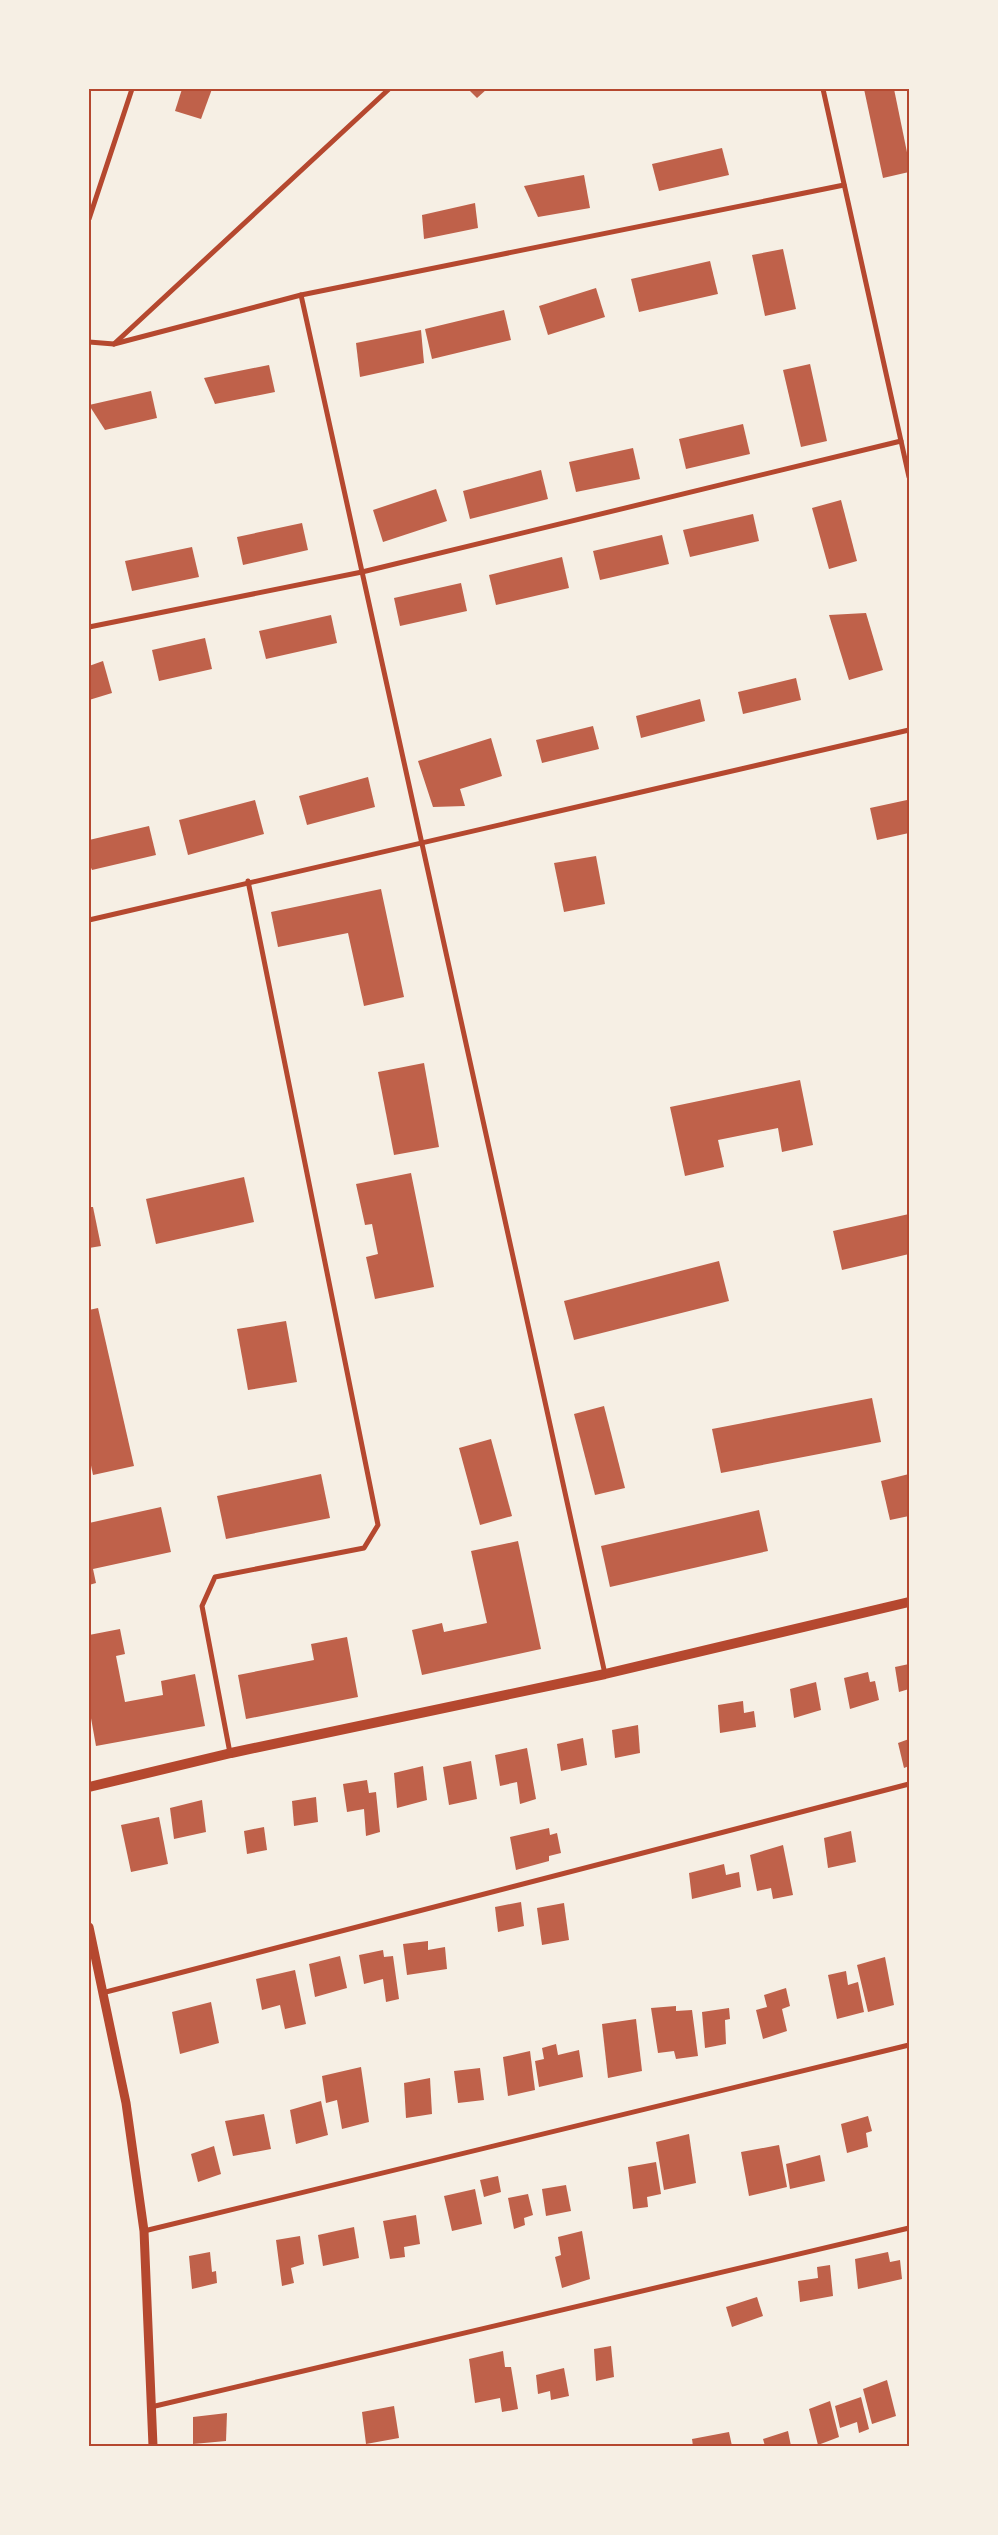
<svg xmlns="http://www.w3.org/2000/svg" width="998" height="2535" viewBox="0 0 998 2535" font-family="'IBM Plex Sans',sans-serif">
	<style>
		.building { fill: #bf614a }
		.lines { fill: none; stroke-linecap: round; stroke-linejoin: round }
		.minor { stroke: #b5482f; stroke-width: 5 }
		.tertiary { stroke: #b5482f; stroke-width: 9 }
		.secondary { stroke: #b5482f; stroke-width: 10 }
		.neatline { fill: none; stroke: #b5482f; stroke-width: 2 }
	</style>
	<rect width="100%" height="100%" fill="#f6efe4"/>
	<g class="building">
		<path d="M182 89H212L201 119 175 111Z"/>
		<path d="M468 89H487L477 98Z"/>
		<path d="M864 89H894L909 162V172L883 178Z"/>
		<path d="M722 148 729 175 659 191 652 164Z"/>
		<path d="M584 175 590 208 538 217 524 186Z"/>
		<path d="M475 203 478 228 424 239 422 215Z"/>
		<path d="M783 249 796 309 765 316 752 255Z"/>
		<path d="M710 261 718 294 639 312 631 279Z"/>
		<path d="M596 288 605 317 548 335 539 306Z"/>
		<path d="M504 310 511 340 432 359 425 329Z"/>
		<path d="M421 330 424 363 360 377 356 343Z"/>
		<path d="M810 364 827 441 801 447 783 370Z"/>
		<path d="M269 365 275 392 215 404 204 378Z"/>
		<path d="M151 391 157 418 105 430 89 405Z"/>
		<path d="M743 424 750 454 686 469 679 439Z"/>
		<path d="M633 448 640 479 576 492 569 462Z"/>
		<path d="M541 470 548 499 470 519 463 491Z"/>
		<path d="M436 489 447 521 383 542 373 510Z"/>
		<path d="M841 500 857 561 829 569 812 508Z"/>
		<path d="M753 514 759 541 690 557 683 530Z"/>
		<path d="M302 523 308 550 243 565 237 537Z"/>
		<path d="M662 535 669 564 600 580 593 551Z"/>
		<path d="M192 547 199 577 132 591 125 561Z"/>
		<path d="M562 557 569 588 496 605 489 575Z"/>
		<path d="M461 583 467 611 400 626 394 598Z"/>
		<path d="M866 613 883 670 849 680 829 615Z"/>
		<path d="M331 615 337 643 266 659 259 631Z"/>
		<path d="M205 638 212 669 159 681 152 650Z"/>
		<path d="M103 661 112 693 89 700V666Z"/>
		<path d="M796 678 801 700 743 714 738 692Z"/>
		<path d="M700 699 705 721 641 738 636 716Z"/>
		<path d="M593 726 599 749 542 763 536 740Z"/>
		<path d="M491 738 502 776 460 789 465 806 433 807 418 761Z"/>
		<path d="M368 777 375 807 307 825 299 796Z"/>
		<path d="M255 800 264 834 188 855 179 820Z"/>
		<path d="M907 800 909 833 877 840 870 808Z"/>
		<path d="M149 826 156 855 92 870 89 863V840Z"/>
		<path d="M596 856 605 904 564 912 554 863Z"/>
		<path d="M381 889 404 997 364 1006 348 933 278 947 271 912Z"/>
		<path d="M424 1063 439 1147 394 1155 378 1072Z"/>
		<path d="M800 1080 813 1145 782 1152 778 1128 718 1140 724 1167 685 1176 670 1107Z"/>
		<path d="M411 1173 434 1287 375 1299 366 1257 378 1254 372 1224 365 1225 356 1184Z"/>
		<path d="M244 1177 254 1222 156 1244 146 1199Z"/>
		<path d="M89 1207H93L101 1246 89 1248Z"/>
		<path d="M909 1214V1254L842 1270 833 1231Z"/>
		<path d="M719 1261 729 1301 574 1340 564 1301Z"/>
		<path d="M98 1308 134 1466 93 1475 89 1456V1310Z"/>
		<path d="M286 1321 297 1382 248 1390 237 1329Z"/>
		<path d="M872 1398 881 1442 721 1473 712 1429Z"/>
		<path d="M604 1406 625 1488 595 1495 574 1414Z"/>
		<path d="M491 1439 512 1516 480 1525 459 1448Z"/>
		<path d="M321 1474 330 1518 226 1539 217 1496Z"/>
		<path d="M909 1474V1516L890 1520 881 1481Z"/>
		<path d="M161 1507 171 1552 93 1569 96 1583 89 1585V1523Z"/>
		<path d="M759 1510 768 1551 610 1587 601 1546Z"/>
		<path d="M518 1541 541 1649 422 1675 412 1630 442 1623 444 1632 487 1623 471 1551Z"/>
		<path d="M120 1629 125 1654 116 1656 125 1702 163 1695 161 1681 195 1674 205 1726 96 1746 89 1707V1635Z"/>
		<path d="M347 1637 358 1697 246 1719 238 1675 314 1660 311 1644Z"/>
		<path d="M909 1664V1689L899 1692 895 1667Z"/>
		<path d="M868 1672 870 1682 875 1681 879 1700 850 1709 844 1678Z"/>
		<path d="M816 1682 821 1710 794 1718 790 1689Z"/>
		<path d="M743 1701 744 1713 754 1711 756 1727 720 1733 718 1705Z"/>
		<path d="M638 1725 640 1753 615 1758 612 1730Z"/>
		<path d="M583 1738 587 1765 561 1771 557 1744Z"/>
		<path d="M909 1739V1766L904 1768 898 1743Z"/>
		<path d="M527 1748 536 1799 520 1804 517 1782 500 1786 495 1755Z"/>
		<path d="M471 1761 477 1799 449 1805 443 1767Z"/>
		<path d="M423 1766 427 1800 397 1808 394 1773Z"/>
		<path d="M367 1780 369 1793 376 1792 380 1832 366 1836 364 1809 347 1812 343 1784Z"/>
		<path d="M316 1797 318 1822 294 1826 292 1801Z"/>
		<path d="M202 1800 206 1832 174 1839 170 1808Z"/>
		<path d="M159 1817 168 1864 131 1872 121 1825Z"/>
		<path d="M264 1827 267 1850 247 1854 244 1831Z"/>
		<path d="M549 1828 550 1835 557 1833 561 1853 549 1856V1861L516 1870 510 1837Z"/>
		<path d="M851 1831 856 1862 828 1868 824 1838Z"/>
		<path d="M783 1845 793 1895 773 1899 771 1888 757 1891 750 1855Z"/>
		<path d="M724 1864 726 1875 739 1872 741 1887 692 1899 689 1873Z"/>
		<path d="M521 1902 524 1926 498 1932 495 1907Z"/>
		<path d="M564 1903 569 1940 542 1945 537 1908Z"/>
		<path d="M428 1941V1950L445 1947 447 1969 407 1975 403 1944Z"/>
		<path d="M383 1950 384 1957 393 1956 399 1999 386 2002 383 1979 364 1984 359 1955Z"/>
		<path d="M340 1956 347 1988 315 1997 309 1964Z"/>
		<path d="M885 1957 894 2005 868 2012 857 1965Z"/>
		<path d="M295 1970 306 2024 285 2029 280 2005 262 2010 256 1979Z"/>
		<path d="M846 1971 848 1985 858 1982 864 2012 837 2019 828 1975Z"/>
		<path d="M786 1988 790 2006 782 2009 787 2031 763 2039 756 2010 767 2007 764 1995Z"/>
		<path d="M211 2002 219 2043 180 2054 172 2012Z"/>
		<path d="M676 2006V2011L692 2010 698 2056 676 2059 674 2051 658 2053 651 2008Z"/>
		<path d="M729 2008 730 2019 725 2020 726 2044 705 2048 702 2012Z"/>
		<path d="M636 2019 642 2071 608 2078 602 2024Z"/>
		<path d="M556 2044 558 2055 579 2050 583 2077 539 2087 535 2061 544 2059 542 2048Z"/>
		<path d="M530 2051 535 2090 508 2096 503 2057Z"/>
		<path d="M361 2067 369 2122 342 2129 337 2100 326 2103 322 2076Z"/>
		<path d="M480 2068 484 2100 458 2103 454 2071Z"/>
		<path d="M430 2078 432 2114 406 2118 404 2083Z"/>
		<path d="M321 2101 328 2135 296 2144 290 2110Z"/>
		<path d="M264 2114 271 2149 233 2156 225 2121Z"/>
		<path d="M868 2116 872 2131 866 2133 868 2147 847 2153 841 2124Z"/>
		<path d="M689 2134 696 2183 664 2190 656 2142Z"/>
		<path d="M779 2145 787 2187 749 2196 741 2152Z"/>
		<path d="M214 2146 221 2174 198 2182 191 2154Z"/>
		<path d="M820 2155 825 2181 790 2189 786 2164Z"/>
		<path d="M656 2162 661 2194 647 2197 648 2207 633 2209 628 2167Z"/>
		<path d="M498 2176 501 2192 484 2197 480 2180Z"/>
		<path d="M566 2185 571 2211 546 2216 542 2189Z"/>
		<path d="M475 2189 482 2224 452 2231 444 2196Z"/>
		<path d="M528 2194 533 2215 524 2218 525 2225 514 2229 508 2198Z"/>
		<path d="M416 2215 420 2244 404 2247 405 2257 390 2259 383 2221Z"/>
		<path d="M354 2227 359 2258 323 2266 318 2235Z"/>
		<path d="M582 2231 590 2279 562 2288 555 2257 561 2255 558 2237Z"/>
		<path d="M300 2236 304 2264 291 2268 294 2283 282 2286 276 2240Z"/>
		<path d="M210 2252 212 2272 216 2271 217 2283 192 2289 189 2256Z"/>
		<path d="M888 2252 890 2262 900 2260 902 2279 858 2289 855 2259Z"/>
		<path d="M830 2265 833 2296 800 2302 798 2281 818 2278 817 2267Z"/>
		<path d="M757 2297 763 2316 732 2327 726 2307Z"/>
		<path d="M611 2346 614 2377 596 2381 594 2349Z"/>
		<path d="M503 2351 505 2367H511L518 2409 502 2412 500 2398 475 2403 469 2359Z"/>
		<path d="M564 2368 569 2396 551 2400 550 2391 538 2394 536 2375Z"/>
		<path d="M887 2380 896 2416 872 2424 863 2389Z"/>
		<path d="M861 2397 869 2429 859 2433 857 2422 840 2428 835 2406Z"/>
		<path d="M830 2401 839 2437 818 2445 809 2409Z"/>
		<path d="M394 2406 399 2438 366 2444 362 2412Z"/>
		<path d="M227 2413 226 2441 193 2444V2417Z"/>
		<path d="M788 2431 791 2446H765L763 2439Z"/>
		<path d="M729 2432 732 2446H693L692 2439Z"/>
	</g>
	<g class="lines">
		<g class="minor">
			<path d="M823 89 909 477"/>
			<path d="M89 219 132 89"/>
			<path d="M301 295 605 1674"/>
			<path d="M89 342 114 344 301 295 844 185"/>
			<path d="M114 344 389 89"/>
			<path d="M89 627 362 572 901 441"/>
			<path d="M89 920 909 730"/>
			<path d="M230 1753 202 1606 215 1577 364 1548 378 1525 248 881"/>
			<path d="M102 1993 909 1784"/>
			<path d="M144 2231 909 2045"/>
			<path d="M151 2407 909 2228"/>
		</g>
		<path class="tertiary" d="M89 1927 126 2103 144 2231 153 2446"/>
		<path class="secondary" d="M89 1787 231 1753 605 1674 909 1602"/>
	</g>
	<rect width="998" height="2535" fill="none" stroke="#f6efe4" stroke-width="180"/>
	<rect x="90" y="90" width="818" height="2355" class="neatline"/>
</svg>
